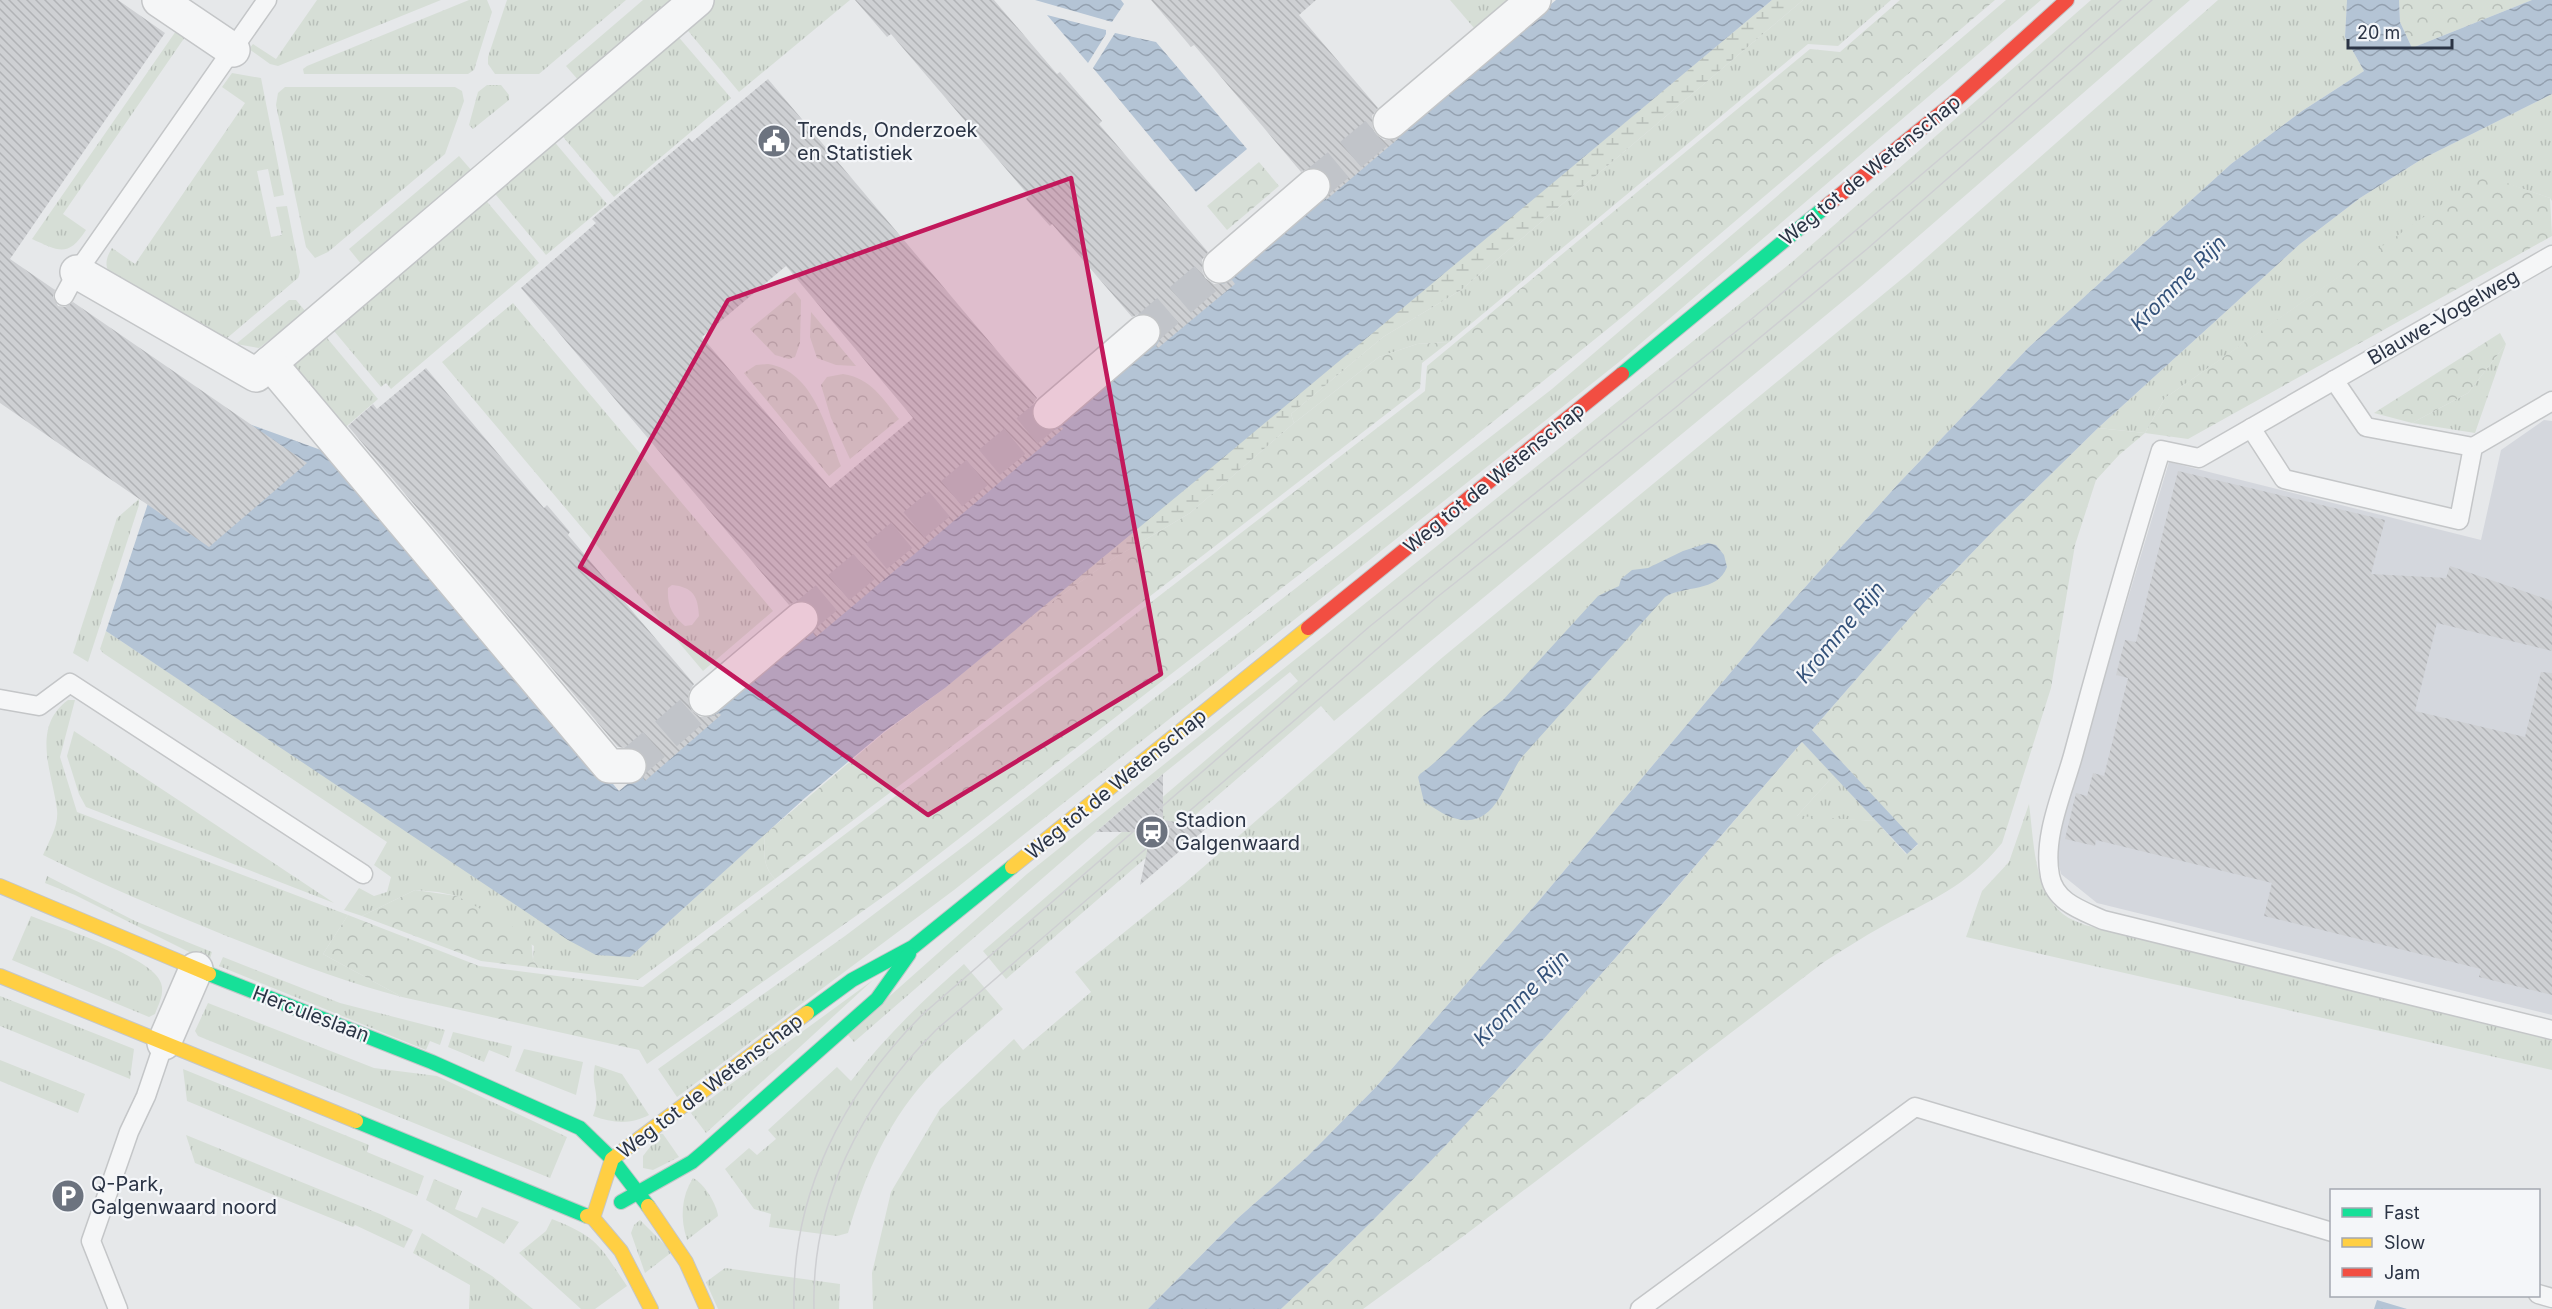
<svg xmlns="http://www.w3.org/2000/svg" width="2552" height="1309" viewBox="0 0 2552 1309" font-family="Inter,sans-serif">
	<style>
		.built { fill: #d4d7dd }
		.grass { fill: url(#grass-tufts); fill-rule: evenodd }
		.forest { fill: url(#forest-crowns) }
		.wetland { fill: url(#wetland-marsh) }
		.water { fill: url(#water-waves) }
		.building { fill: url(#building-back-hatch); fill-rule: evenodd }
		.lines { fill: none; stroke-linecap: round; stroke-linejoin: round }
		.street-tunnel { stroke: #c1c4c9; stroke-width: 33; stroke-dasharray: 33 16; stroke-linecap: butt }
		.lane-casing { stroke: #c4c6c8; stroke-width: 21 }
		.street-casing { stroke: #c4c6c8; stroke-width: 36 }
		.fast-casing { stroke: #c4c6c8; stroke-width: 16 }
		.slow-casing { stroke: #c4c6c8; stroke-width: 16 }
		.jam-casing { stroke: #c4c6c8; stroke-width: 16 }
		.lane { stroke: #f5f6f7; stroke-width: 18 }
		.street { stroke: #f5f6f7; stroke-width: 33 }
		.fast { stroke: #16e098; stroke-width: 14 }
		.slow { stroke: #ffcf43; stroke-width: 14 }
		.jam { stroke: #f24e42; stroke-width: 14 }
		.tram { stroke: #cecfd2; stroke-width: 1.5 }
		.marked { fill: #c2185b; fill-opacity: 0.2; stroke: #c2185b; stroke-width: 4.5; stroke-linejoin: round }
		.labels { text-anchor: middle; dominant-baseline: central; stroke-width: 4.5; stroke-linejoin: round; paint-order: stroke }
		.poi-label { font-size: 20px; fill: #2b3445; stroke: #f4f6f9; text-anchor: start }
		.street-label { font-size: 20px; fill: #2b3445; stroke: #f4f6f9 }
		.water-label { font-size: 21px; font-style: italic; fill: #34527a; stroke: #f4f6f9 }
	</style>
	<defs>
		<pattern id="grass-tufts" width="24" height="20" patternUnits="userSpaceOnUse" patternTransform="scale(1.5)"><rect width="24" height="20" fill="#d6ded6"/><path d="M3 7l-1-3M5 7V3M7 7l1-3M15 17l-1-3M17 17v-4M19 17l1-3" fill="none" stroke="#b8bfb9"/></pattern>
		<pattern id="forest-crowns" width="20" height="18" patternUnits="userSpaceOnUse" patternTransform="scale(1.5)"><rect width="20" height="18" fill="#d6ded6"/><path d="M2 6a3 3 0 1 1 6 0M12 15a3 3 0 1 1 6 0" fill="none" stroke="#b8bfb9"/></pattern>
		<pattern id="wetland-marsh" width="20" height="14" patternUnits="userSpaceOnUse" patternTransform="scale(1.5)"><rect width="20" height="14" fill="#d6ded6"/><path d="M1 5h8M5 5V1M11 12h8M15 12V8" fill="none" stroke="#b8bfb9"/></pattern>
		<pattern id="water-waves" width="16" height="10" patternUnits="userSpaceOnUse" patternTransform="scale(1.5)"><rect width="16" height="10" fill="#b4c4d5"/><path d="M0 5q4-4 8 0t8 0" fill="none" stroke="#93a0af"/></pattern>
		<pattern id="building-back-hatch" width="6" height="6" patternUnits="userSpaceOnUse" patternTransform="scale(1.5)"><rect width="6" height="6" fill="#ced0d3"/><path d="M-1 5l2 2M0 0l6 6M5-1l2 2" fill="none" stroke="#b1b3b6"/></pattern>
	</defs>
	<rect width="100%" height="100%" fill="#e6e8ea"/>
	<path class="built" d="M2544 420 2552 421V1015L2097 903 2061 874 2055 847 2058 831 2169 462 2481 540 2501 450Z"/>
	<g class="grass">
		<path d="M317 0H441L278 66 270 64 249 49 253 44 276 59Z"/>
		<path d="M469 0H487L492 12 474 70 468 74H304L303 69 307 66Z"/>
		<path d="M507 0H626L539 74H495L488 64V57Z"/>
		<path d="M643 0H675L579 81 566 66Z"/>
		<path d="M715 0H850L739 92 684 26Z"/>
		<path d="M1450 0H1522L1480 35Z"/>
		<path d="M1803 0H1891L1838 46 1808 44 1449 342 1417 344 1379 357 1294 423 1291 414 1383 337 1461 290Z"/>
		<path d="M2006 0H2041L1619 362 954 890 677 1097 658 1069 845 936 976 837 1552 389Z"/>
		<path d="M2091 0H2190L1860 287 1334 721 1321 706 1006 979 983 951 1298 681 1290 672 1158 778 854 1042 847 1034 1027 874 1792 262Z"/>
		<path d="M2218 0H2347L2345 37 2364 71 2302 111 2231 164 2028 348 1899 483 1763 634 1537 903 1375 1088 1307 1157 1238 1218 1148 1309H873L872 1273 891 1192 940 1109 1014 1039 1023 1050 1091 992 1075 972 1184 884 1443 657 1909 273Z"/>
		<path d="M176 31 185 37 63 214 86 230C68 258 59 251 32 239Z"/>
		<path d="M676 34 731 98 614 197 559 132Z"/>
		<path d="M232 73 261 78 284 195 274 197 268 169 257 171 271 237 282 235 276 207 287 206 300 272 298 278 226 339 113 280C105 268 104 261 112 248L135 264 245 103 222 87Z"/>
		<path d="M487 85H501L509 95V100L473 129 469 125 478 92Z"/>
		<path d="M285 87H455L462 91 464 101 445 154 328 252 315 258 306 247 276 105 278 93Z"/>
		<path d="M2552 94V201L2550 198 2484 176 2165 398 2145 433 2098 428 2300 244 2360 198 2422 159Z"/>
		<path d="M552 139 607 204 546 255 491 189Z"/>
		<path d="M459 156 472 171 362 265 349 249Z"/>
		<path d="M483 197 539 263 391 389 386 383 381 387 329 325Z"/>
		<path d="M289 300H296L306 312 259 348 236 344Z"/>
		<path d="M513 303 773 611 703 671 442 362ZM672 585C693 587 698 596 699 616L692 625 685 626C672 615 667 606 668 588Z"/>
		<path d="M322 332 378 399 341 431 295 368 297 358Z"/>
		<path d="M2506 344 2475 433 2412 423 2468 393Z"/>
		<path d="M139 499V505L88 662 73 653 117 518Z"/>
		<path d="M106 631 403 828 630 957 765 834C764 852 762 865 775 879L638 980 539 968 533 960 534 946 457 896 438 892 415 890 362 916 344 910 359 888 374 896 387 892 391 877 374 865 387 842 103 653 100 649Z"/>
		<path d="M68 700H75L60 757 77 812 348 915 323 954 402 997C341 981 283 958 224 935 163 910 103 885 43 855 49 841 59 825 57 810 53 774 30 728 68 700Z"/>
		<path d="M74 731 334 903 86 807 79 794 67 756Z"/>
		<path d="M1834 775 1876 821 1796 817Z"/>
		<path d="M2029 804C2034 840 2033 890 2063 914 2069 919 2078 922 2085 925L2552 1040V1070L1966 937 1982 891 2009 862Z"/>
		<path d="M47 876 135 921 212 952 209 962 75 895 45 883Z"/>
		<path d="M31 916C58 927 153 957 161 983 165 994 158 1005 155 1014L149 1017 12 960Z"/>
		<path d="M223 957 340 1003 445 1030 440 1045 430 1041 426 1050 219 966Z"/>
		<path d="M964 964 1003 1009C980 1030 955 1049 934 1071 889 1118 866 1172 848 1233L837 1236 769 1227 771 1214 754 1209 725 1169 749 1148 757 1155 776 1139 768 1130 837 1067 851 1081C885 1037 922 1001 964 964Z"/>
		<path d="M873 980 706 1133 691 1113Z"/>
		<path d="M0 996 134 1049 130 1079 0 1026Z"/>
		<path d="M208 1003 374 1068 437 1076 567 1137 550 1178 198 1036 195 1031Z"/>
		<path d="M453 1032 512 1046 509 1058 489 1050 484 1062 448 1047Z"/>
		<path d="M524 1049 583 1062 576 1095 515 1071Z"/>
		<path d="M0 1060 85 1094 78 1113 0 1081Z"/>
		<path d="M595 1065 622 1074 649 1115C630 1125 613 1123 593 1116 602 1094 590 1087 595 1065Z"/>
		<path d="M183 1069 369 1145 367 1152 424 1176 417 1196 187 1101Z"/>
		<path d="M660 1134H663L679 1157 653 1170 643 1168V1156Z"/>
		<path d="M186 1135 380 1214 413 1230 404 1248 355 1225 353 1227 195 1163Z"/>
		<path d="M693 1178C704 1183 717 1205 718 1216L687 1240C680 1218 681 1197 693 1178Z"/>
		<path d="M434 1179 462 1191 455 1209 477 1218 482 1207 519 1222 504 1244 426 1200Z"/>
		<path d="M552 1219C599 1238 599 1245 627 1286L595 1309H581L519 1253 546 1231Z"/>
		<path d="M640 1220 672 1252 645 1273 631 1233 634 1225Z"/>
		<path d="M422 1233 492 1276 533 1309H469L470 1285 413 1253Z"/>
		<path d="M725 1268 840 1284 839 1309H718L706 1282Z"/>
	</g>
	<g class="forest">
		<path d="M1900 0H1995L1626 314 1411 488 894 889 647 1064 639 1050 402 997 323 954 348 915 479 966 643 987 1102 640 1425 391 1427 366 1810 49 1840 52Z"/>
		<path d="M2399 0H2532L2412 48 2400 22Z"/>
		<path d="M1259 162 1279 186 1227 230 1207 206Z"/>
		<path d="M2484 175 2550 198 2552 236 2188 439 2145 433 2119 455 2096 480 2075 545 2051 688 2002 843C1965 888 1932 899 1883 926 1863 937 1843 950 1824 962L1465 1235 1363 1309H1281C1469 1134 1635 936 1802 742L1834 775 1797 816 1876 821 1906 854 1918 845 1812 730 1914 613 1993 531 2098 428 2145 433 2165 398Z"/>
		<path d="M795 292 801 300 800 343 795 357 789 359 775 355 750 329Z"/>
		<path d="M811 312 856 366 836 365 817 358 810 337Z"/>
		<path d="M2500 333 2506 344 2468 393 2412 423 2374 413Z"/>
		<path d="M1449 342 1422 363 1420 388 1088 644 775 879C762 865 764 852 765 834L885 732 945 688 1024 622 1111 560 1190 513 1294 423 1379 357 1417 344Z"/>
		<path d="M768 364C814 371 826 429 841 466L829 476 744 373 756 365Z"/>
		<path d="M843 374C871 378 883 399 899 419L850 459 831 418 821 385 827 377Z"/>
		<path d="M415 890 457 896 531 937 533 960 539 968 481 961 362 916Z"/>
	</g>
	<path class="wetland" d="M1772 0H1803L1461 290 1383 337 1291 414 1294 423 1190 513 1111 560 1024 622Z"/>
	<g class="water">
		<path d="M1035 0H1121L1124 4 1112 22Z"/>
		<path d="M1556 0H1772L1199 478 945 688 885 731 806 797 630 957 596 955 568 940 106 631 153 488 235 419 332 454 619 791Z"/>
		<path d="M2347 0H2399L2400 22 2412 48 2532 0H2552V94L2422 159 2360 198 2300 244 2098 428 1993 531 1914 613 1812 730 1918 844 1907 854 1802 742C1634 936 1470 1134 1281 1309H1148L1238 1218 1307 1157 1375 1088 1537 903 1763 634 1899 483 2028 348 2231 164 2302 111 2364 71 2345 37Z"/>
		<path d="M1047 15 1106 30V34L1088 63Z"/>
		<path d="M1115 33 1156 42 1247 149 1196 192 1093 68Z"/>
		<path d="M1708 543 1716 545 1724 555 1727 567C1717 593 1684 585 1665 597L1521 758C1504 783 1495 831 1454 818 1443 815 1434 807 1424 802L1418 777 1420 774C1451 752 1472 721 1503 700L1598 596 1619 586 1621 579 1632 570 1648 568 1683 551Z"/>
		<path d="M2377 1300 2407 1309H2374Z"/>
	</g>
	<g class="building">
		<path d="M0 0H118L165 33 10 259 55 290 53 297 58 306 65 307 73 302 307 463 209 547 0 403Z"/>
		<path d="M855 0H994L1057 74 1060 72 1102 121 1099 124 1208 252 1202 260V270L1205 278 1214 284H1223L1232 280 1235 284 1158 348 1156 346 1161 338V329L1157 319 1149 314H1139L1132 317 1052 224 1050 226 1026 199 1029 196 891 34 887 37Z"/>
		<path d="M1151 0H1316L1299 15 1378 108 1372 116V125L1375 134 1384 140 1399 138 1326 200 1331 183 1327 173 1319 168H1310L1301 172 1194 45 1191 47Z"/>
		<path d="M768 79 1037 398 1032 406V415L1035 424 1044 430H1054L1062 427 1063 429 816 637 813 633 818 626 819 616 816 607 807 601H797L789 605 521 288 596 223 592 219 689 138 692 142ZM786 266 913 418 830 488 702 337Z"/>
		<path d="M426 368 544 508 547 505 570 532 568 535 694 684 689 692 688 702 692 711 700 717H710L719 713 721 715 645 781 643 778 648 767 645 756 638 750 618 747 348 426 373 404 377 409Z"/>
		<path d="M2178 471 2385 520 2371 574 2446 578 2450 566 2552 601V651L2437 623 2415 711 2525 737 2541 672 2552 673V995L2479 977 2481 969 2264 916 2272 883 2096 840 2095 846 2065 839 2076 793 2087 796 2093 773 2104 776 2128 678 2116 675 2125 640 2136 642Z"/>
		<path d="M1163 774V820L1208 827 1140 885 1151 832H1096Z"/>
	</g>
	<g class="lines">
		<g class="street-tunnel">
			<path d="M1313 186 1390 122"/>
			<path d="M1143 332 1220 266"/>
			<path d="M801 619 1050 412"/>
			<path d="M629 766 706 699"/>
		</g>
		<g class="lane-casing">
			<g id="lane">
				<path d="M2552 255 2199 458 2161 450C2130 550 2101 651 2074 752 2064 790 2042 836 2050 876 2055 902 2081 910 2103 920L2552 1030"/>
				<path d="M64 296 77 272 267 0"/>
				<path d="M2334 380 2366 427 2473 447"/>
				<path d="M2251 428 2284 479 2459 520 2473 447 2552 401"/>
				<path d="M0 699 39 706 70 683 363 874"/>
				<path d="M2538 1294 2552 1298"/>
				<path d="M118 1309 91 1241 129 1132 146 1096 164 1043"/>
				<path d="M1640 1309 1915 1107 2332 1232"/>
			</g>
		</g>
		<g class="street-casing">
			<g id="street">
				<path d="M159 0 233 50"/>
				<path d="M1390 122 1534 0"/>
				<path d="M1220 266 1313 186"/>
				<path d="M77 272 256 375 697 0"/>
				<path d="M270 363 609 766H629"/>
				<path d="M1050 412 1143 332"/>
				<path d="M706 699 801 619"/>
				<path d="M164 1043 196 969"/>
			</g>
		</g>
		<g class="fast-casing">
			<g id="fast">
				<path d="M1622 374 1824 208"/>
				<path d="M209 974 432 1062 580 1128 612 1159 648 1206"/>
				<path d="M807 1013 852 980 913 947 1012 867"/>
				<path d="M356 1121 587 1216"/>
				<path d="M621 1202 692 1162 705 1151 877 999 909 954"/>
			</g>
		</g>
		<g class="slow-casing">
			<g id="slow">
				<path d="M1012 867 1308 628"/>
				<path d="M0 886 209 974"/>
				<path d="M0 976 356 1121"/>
				<path d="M648 1206 686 1262 707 1309"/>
				<path d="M587 1216 593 1218 621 1251 651 1309"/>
				<path d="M593 1218 612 1159 807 1013"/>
			</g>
		</g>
		<g class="jam-casing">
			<g id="jam">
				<path d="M1824 208 1953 103 2067 0"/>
				<path d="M1308 628 1622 374"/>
			</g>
		</g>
		<use href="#lane" class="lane"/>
		<use href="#street" class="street"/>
		<use href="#fast" class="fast"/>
		<use href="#slow" class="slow"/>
		<use href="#jam" class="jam"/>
		<g class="tram">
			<path d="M794 1309C791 1194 843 1094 923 1014L1369 627 1754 317 1982 123 2121 0"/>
			<path d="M814 1309C811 1201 861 1105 936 1030L1436 598 1675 408 1867 249 2152 0"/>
		</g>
	</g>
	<path class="marked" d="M1071 178 1161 674 928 815 580 567 728 300Z"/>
	<defs>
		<g id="civic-disc" transform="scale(1.725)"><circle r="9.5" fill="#6c737f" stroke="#f4f6f9"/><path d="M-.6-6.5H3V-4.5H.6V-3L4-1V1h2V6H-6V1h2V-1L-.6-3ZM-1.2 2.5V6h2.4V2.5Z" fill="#fff"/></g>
		<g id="station-disc" transform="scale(1.725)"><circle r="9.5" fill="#6c737f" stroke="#f4f6f9"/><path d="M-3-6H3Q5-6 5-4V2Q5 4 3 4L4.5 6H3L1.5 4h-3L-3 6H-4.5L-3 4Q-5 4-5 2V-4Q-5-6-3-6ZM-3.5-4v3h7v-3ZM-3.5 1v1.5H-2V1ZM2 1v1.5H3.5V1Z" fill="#fff"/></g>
		<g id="parking-disc" transform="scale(1.725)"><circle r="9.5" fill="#6c737f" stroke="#f4f6f9"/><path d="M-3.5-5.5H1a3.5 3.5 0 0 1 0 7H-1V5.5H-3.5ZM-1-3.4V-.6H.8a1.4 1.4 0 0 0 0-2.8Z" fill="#fff"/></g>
	</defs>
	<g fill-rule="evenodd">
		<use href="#civic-disc" x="774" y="141"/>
		<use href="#station-disc" x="1152" y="832"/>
		<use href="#parking-disc" x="68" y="1196"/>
	</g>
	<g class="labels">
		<g class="poi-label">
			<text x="797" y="130">Trends, Onderzoek<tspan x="797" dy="23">en Statistiek</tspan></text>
			<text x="1175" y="820">Stadion<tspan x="1175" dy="23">Galgenwaard</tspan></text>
			<text x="91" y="1184">Q-Park,<tspan x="91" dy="23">Galgenwaard noord</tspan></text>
		</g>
		<g class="street-label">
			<text transform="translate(1870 170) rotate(-39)">Weg tot de Wetenschap</text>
			<text transform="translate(2443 317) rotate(-30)">Blauwe-Vogelweg</text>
			<text transform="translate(1494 478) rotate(-39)">Weg tot de Wetenschap</text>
			<text transform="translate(1116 784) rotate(-39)">Weg tot de Wetenschap</text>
			<text transform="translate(311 1014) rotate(21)">Herculeslaan</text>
			<text transform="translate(710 1086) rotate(-37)">Weg tot de Wetenschap</text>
		</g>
		<g class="water-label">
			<text transform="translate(2178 283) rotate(-45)">Kromme Rijn</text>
			<text transform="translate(1840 632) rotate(-50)">Kromme Rijn</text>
			<text transform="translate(1521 998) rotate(-45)">Kromme Rijn</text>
		</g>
	</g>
	<rect x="2330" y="1189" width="210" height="108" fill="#f4f6f9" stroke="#a4a8b1" stroke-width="1.5"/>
	<rect x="2342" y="1208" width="30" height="9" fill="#16e098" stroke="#a4a8b1" stroke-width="1.5"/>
	<text x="2384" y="1219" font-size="18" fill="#2b3445">Fast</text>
	<rect x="2342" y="1238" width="30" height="9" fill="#ffcf43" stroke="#a4a8b1" stroke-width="1.5"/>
	<text x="2384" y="1249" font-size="18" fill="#2b3445">Slow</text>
	<rect x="2342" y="1268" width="30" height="9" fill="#f24e42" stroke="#a4a8b1" stroke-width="1.5"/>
	<text x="2384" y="1279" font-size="18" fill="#2b3445">Jam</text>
	<path d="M2348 39v9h104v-9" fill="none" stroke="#2b3445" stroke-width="3"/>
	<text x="2357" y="39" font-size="18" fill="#2b3445" stroke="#f4f6f9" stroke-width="4.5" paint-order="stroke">20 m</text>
</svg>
